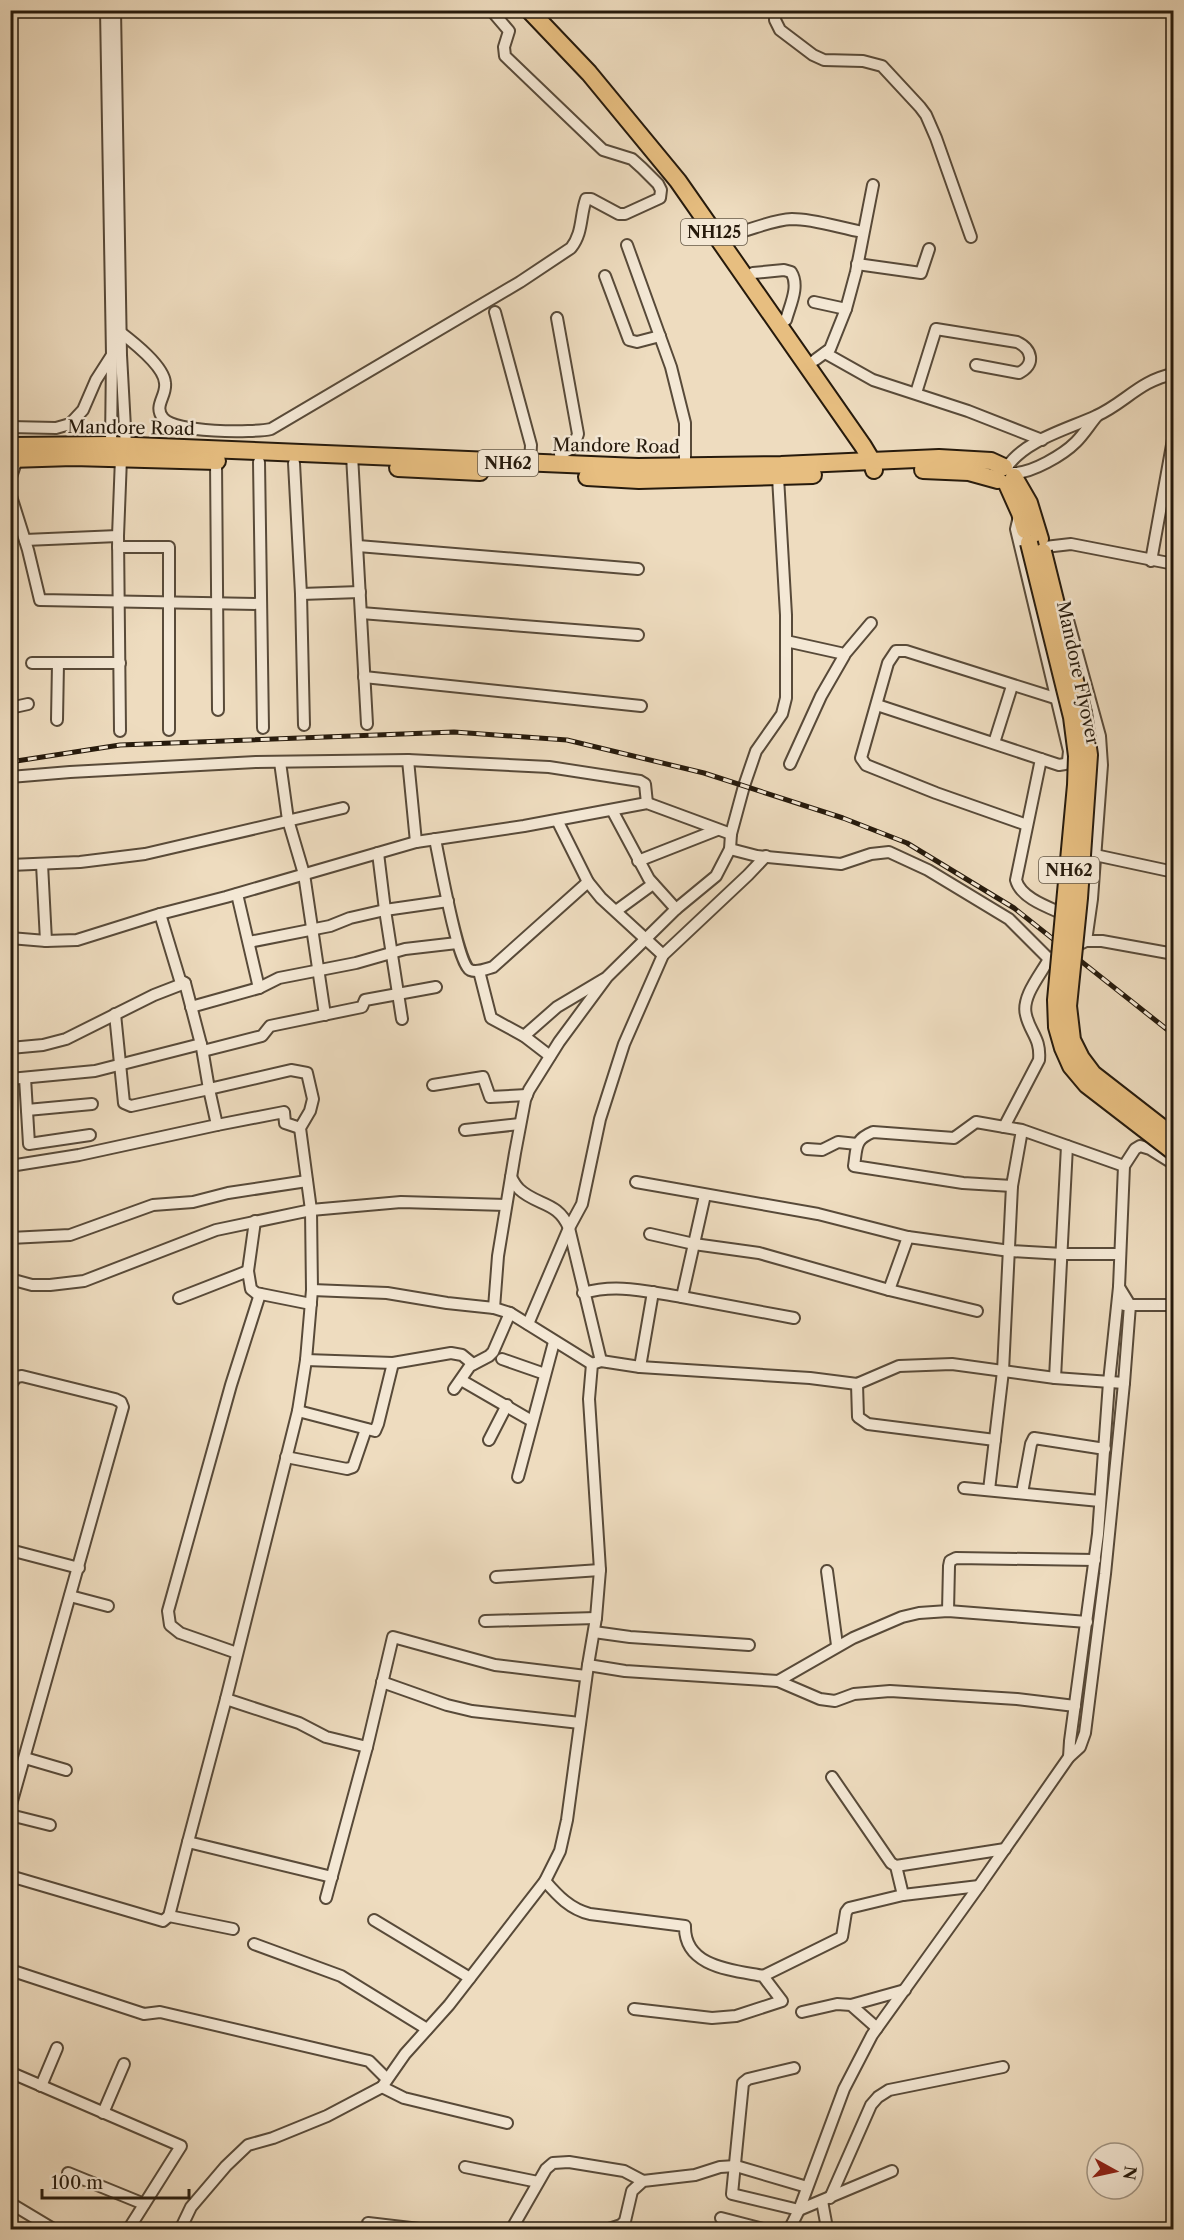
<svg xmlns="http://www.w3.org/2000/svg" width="1184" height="2240" viewBox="0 0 1184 2240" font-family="'Libre Caslon Text',serif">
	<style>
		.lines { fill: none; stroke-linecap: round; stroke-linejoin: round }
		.minor-casing { stroke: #584a39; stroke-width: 14 }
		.highway-casing { stroke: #261a0c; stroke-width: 20 }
		.minor { stroke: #f4e8d5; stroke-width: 10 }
		.highway { stroke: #e7be80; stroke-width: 16 }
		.rail-casing { stroke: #261a0c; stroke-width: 5 }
		.rail { stroke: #f4e8d5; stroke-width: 3; stroke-dasharray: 9; stroke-linecap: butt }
		.highway-bridge-casing { stroke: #261a0c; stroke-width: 20; stroke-linecap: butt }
		.highway-bridge { stroke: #e7be80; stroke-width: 16 }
		.labels { text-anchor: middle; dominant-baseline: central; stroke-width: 5; stroke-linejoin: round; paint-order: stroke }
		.shield { fill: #f4e8d5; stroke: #645848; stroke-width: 1.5 }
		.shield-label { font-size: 16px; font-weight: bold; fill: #261a0c }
		.street-label { font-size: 18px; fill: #261a0c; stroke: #f4e8d5 }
	</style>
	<rect width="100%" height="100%" fill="#eedcbf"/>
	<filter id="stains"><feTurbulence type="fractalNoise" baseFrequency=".00333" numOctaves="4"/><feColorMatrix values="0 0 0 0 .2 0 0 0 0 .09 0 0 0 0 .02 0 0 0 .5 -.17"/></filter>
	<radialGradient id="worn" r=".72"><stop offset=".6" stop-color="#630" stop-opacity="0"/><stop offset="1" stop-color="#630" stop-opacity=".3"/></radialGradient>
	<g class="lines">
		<g class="minor-casing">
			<g id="minor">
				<path d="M106 10 112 355 111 445"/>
				<path d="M115 10 121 355 126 446"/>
				<path d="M775 10V20L780 30 813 55 824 60 863 61 882 66 920 107 926 115 936 138 971 237"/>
				<path d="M728 235C750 231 770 220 792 219 815 219 840 228 863 232"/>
				<path d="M627 245 671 367 685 423V467"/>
				<path d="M857 264 921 273 929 249"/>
				<path d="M753 273 784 270 791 272C800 286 790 305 786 320"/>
				<path d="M605 276 629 340 637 342 660 336"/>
				<path d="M814 302 846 309 856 272 873 185"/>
				<path d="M495 312 531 445 530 464"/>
				<path d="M557 318 578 434 573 448 560 454 563 466"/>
				<path d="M120 332C133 342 164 366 165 383 167 396 153 406 163 418 174 433 253 433 271 429L520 282 571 248C583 233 580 216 586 199H591L619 214H625L660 198 661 190 658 184 642 168 632 159 603 150 505 56 504 47 509 31 491 10"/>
				<path d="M825 353 873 380 968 411 1042 440"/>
				<path d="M815 360 830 349 846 309"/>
				<path d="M916 393 936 329 1017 342C1032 349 1036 364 1019 373L976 365"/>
				<path d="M10 427 56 428 70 424 83 410 96 380 112 355"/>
				<path d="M352 455 367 724"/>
				<path d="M216 461 218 710"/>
				<path d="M259 462 263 728"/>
				<path d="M294 463 301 594 304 725"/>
				<path d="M1007 467C1025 440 1068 429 1096 416 1124 404 1140 380 1174 374"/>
				<path d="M1014 473C1032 473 1063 455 1076 442 1084 434 1090 424 1097 416"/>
				<path d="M10 480 17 459"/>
				<path d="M10 493 28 550 40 600 261 604"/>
				<path d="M25 540 118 536"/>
				<path d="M358 546 638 569"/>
				<path d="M118 547H169V730"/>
				<path d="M1045 547 1071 544 1174 564"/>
				<path d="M1151 561 1174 434"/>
				<path d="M301 594 360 592"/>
				<path d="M361 613 638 635"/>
				<path d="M1068 620 1100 736 1102 765 1092 899 1086 941"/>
				<path d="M786 641 840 653 844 656 821 696 790 764"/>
				<path d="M844 655 871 623"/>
				<path d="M32 663H120"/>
				<path d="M364 677 641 706"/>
				<path d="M877 705 1059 765 1065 764 1068 761 1069 751 1016 529 1019 516"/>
				<path d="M10 708 28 704"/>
				<path d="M57 720 58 663"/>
				<path d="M120 731 118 536 121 458"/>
				<path d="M994 743 1012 686"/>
				<path d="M1041 759 1016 880C1021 899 1051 908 1068 916"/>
				<path d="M408 760 416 842"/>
				<path d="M280 762 288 820 304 874 325 1015"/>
				<path d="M10 777 70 772 256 762 408 760 549 767 640 781 645 784 647 803"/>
				<path d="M612 810 649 879 676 909"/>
				<path d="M557 820 588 882 601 898 663 955"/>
				<path d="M1027 825 936 793 866 765 861 758 888 663 896 651H906L1058 699"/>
				<path d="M435 839C439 858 458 965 470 970 477 973 486 969 493 967L588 882"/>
				<path d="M730 849 757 856 841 864 871 854 889 852 928 870 1009 919 1049 959 1086 941H1102L1174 954"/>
				<path d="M378 853 385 910 402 1019"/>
				<path d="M1095 855 1174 872"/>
				<path d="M638 861 717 830"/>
				<path d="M42 864 46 941"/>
				<path d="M10 865 80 862 145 854 343 808"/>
				<path d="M237 894 259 988"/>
				<path d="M616 911 653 884"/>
				<path d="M160 914 180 980 185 983 202 1048 209 1089 291 1070 307 1073 313 1099 310 1111 300 1128 311 1210 401 1202 506 1205"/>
				<path d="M10 938 46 941 77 940 160 914 226 897 416 842 524 826 647 803 731 834"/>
				<path d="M249 942 330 926 350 918 385 910 448 901"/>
				<path d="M479 971 491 1018 524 1036 550 1056"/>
				<path d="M191 1007 259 988 279 978 356 963 405 949 457 943"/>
				<path d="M524 1036 557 1007 604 979"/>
				<path d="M10 1048 43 1045 66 1039 154 995 185 983"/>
				<path d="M203 1051 262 1036 270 1026 362 1007 365 1000 436 987"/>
				<path d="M25 1078 29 1144 90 1135"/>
				<path d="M10 1079 95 1071 201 1044"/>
				<path d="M433 1085 483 1077 490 1097 527 1095"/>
				<path d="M27 1110 92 1104"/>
				<path d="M217 1125 284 1112 285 1123 300 1128"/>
				<path d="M1004 1127 1039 1060C1041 1038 1030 1033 1026 1015 1021 997 1041 974 1049 959"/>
				<path d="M465 1130 520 1124"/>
				<path d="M1022 1130 1012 1186 963 1183 854 1166C857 1147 854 1140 873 1132L954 1138 976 1122 1022 1130 1124 1166"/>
				<path d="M807 1149 822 1150 838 1142 857 1144"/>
				<path d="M10 1166 79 1155 217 1125 209 1089 131 1106 124 1103 115 1014"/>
				<path d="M511 1177C513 1181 516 1186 519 1189 537 1206 558 1201 569 1228L601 1361"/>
				<path d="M636 1182 818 1214 908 1237 1010 1251 1063 1254H1120"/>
				<path d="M255 1221 248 1271 251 1289 256 1293 311 1304"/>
				<path d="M650 1234 694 1244 759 1253 889 1290 908 1237"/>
				<path d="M10 1238 70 1235 153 1205 193 1202 228 1193 307 1181"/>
				<path d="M10 1279 32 1285H50L84 1281 216 1230 311 1210 312 1290 306 1360 298 1411 226 1699 299 1723 326 1737 367 1747 393 1637 495 1665 586 1676"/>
				<path d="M312 1290 387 1293 447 1303 494 1308"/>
				<path d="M889 1290 977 1311"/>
				<path d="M583 1293C618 1283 647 1292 682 1297L705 1195"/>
				<path d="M682 1297 794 1318"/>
				<path d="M179 1298 248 1271"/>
				<path d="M1124 1305H1174"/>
				<path d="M528 1324 569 1228 582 1204 600 1119 624 1044 663 955 748 875 766 856"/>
				<path d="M502 1359 545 1374"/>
				<path d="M306 1360 393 1363 451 1353 462 1355 473 1364"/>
				<path d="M592 1364 510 1313 494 1308 498 1256 515 1153 525 1100 529 1090 559 1042 607 977 676 909 716 876 730 849 731 834 744 786 756 751 782 714 786 698V615L778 477"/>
				<path d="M640 1367 653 1292"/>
				<path d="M1055 1378 1067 1146"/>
				<path d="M461 1380 532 1421"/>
				<path d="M857 1384 858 1417 868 1424 995 1440"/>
				<path d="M10 1386 16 1377 22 1376 115 1399 121 1402 123 1407 10 1808"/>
				<path d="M454 1389 470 1366 489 1356 493 1352 510 1313"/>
				<path d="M298 1411 375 1431 378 1424 393 1363"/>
				<path d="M489 1440 507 1405"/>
				<path d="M286 1457 347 1469 353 1467 366 1429"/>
				<path d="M518 1477 554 1342"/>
				<path d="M964 1488 1100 1501"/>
				<path d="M989 1490 1003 1371 1012 1186"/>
				<path d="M1022 1493 1031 1444 1034 1438 1105 1449"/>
				<path d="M10 1550 79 1568"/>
				<path d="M827 1571 837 1645"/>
				<path d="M496 1577 600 1570"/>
				<path d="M70 1596 108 1606"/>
				<path d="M948 1611 949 1566 950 1561 956 1558 1095 1560"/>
				<path d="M485 1621 596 1618"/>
				<path d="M594 1632 630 1637 749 1645"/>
				<path d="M237 1653 180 1633 170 1625 168 1611 231 1385 260 1294"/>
				<path d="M588 1665 625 1671 778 1681 820 1699 835 1701 854 1694 890 1691 1017 1699 1075 1706"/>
				<path d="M778 1681 853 1638 902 1617 919 1613 948 1611 1087 1622"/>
				<path d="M382 1682 447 1705 472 1711 580 1723"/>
				<path d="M1069 1757 1070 1741 1098 1534 1109 1382 1119 1287 1124 1166 1135 1149 1140 1146 1150 1149 1174 1164"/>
				<path d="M25 1758 66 1770"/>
				<path d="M832 1777 891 1863 896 1866 1005 1849"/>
				<path d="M10 1815 50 1825"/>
				<path d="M188 1842 226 1699"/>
				<path d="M896 1866 903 1895"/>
				<path d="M10 1876 163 1921 169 1916 188 1842 332 1877"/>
				<path d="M545 1881C558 1896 570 1909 590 1914L685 1926C684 1967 732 1970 763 1976L782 2001 736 2016 712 2018 634 2009"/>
				<path d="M326 1898 367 1747"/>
				<path d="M169 1916 233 1929"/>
				<path d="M374 1920 470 1978"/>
				<path d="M254 1944 341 1976 427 2029"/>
				<path d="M10 1970 144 2014 160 2012 369 2061 386 2078"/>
				<path d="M763 1976 842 1937 846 1912 849 1908 903 1895 979 1886"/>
				<path d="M851 2005 905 1990"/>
				<path d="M802 2012 837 2004 851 2005 877 2028"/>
				<path d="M794 2068 748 2079 743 2083 732 2194 799 2210 892 2171"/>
				<path d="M14 2074 181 2146 128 2230"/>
				<path d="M41 2086 57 2048"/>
				<path d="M382 2087 404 2098 507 2123"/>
				<path d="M103 2113 124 2064"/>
				<path d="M465 2167 538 2182"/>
				<path d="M68 2173 144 2204"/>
				<path d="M830 2198 871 2105 878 2097 889 2090 1003 2067"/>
				<path d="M822 2201 827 2228 835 2230"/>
				<path d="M10 2203 55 2230"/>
				<path d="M721 2218 767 2230"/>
				<path d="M368 2223 428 2230"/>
				<path d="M180 2230 191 2207 226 2166 248 2145 273 2138 327 2116 382 2087 405 2054 449 2005 545 1881 560 1851 567 1820 588 1665 596 1618 600 1570 589 1399 592 1364 601 1361 640 1367 810 1378 857 1384 899 1366 952 1364 1055 1378 1124 1383"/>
				<path d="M511 2230 546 2169 553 2163 569 2162 624 2171 643 2181"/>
				<path d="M606 2230 621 2225 625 2221 632 2191 643 2181 695 2175 720 2167 736 2166 807 2187"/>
				<path d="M789 2230 799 2210 844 2089 872 2035 979 1886 1069 1757 1080 1747 1085 1733 1105 1574 1124 1383 1130 1305 1119 1287"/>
			</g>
		</g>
		<g class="highway-casing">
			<g id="highway">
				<path d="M529 10 589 73 678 181 863 446 872 461 874 470"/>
				<path d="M10 446 111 445 638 467 781 465 939 458 991 461 1004 467"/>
				<path d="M10 459 73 457 217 461"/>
				<path d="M398 468 480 472"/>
				<path d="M923 470 969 472 998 480"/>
				<path d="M587 477 639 480 813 475"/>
				<path d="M1014 477 1029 503 1040 539"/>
				<path d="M1007 484 1020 513 1025 530"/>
			</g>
		</g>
		<use href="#minor" class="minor"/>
		<use href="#highway" class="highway"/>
		<g class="rail-casing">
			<path id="rail" d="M10 762 120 745 454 732 567 740 704 773 843 818 907 843 1014 908 1174 1035"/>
		</g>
		<use href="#rail" class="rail"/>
		<g class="highway-bridge-casing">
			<g id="highway-bridge">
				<path d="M1029 543 1072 717 1077 756 1076 785 1056 1000 1057 1027 1063 1048 1071 1066 1087 1085 1174 1152"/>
				<path d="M1043 552 1083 713 1089 755 1079 898 1068 1006 1072 1040 1081 1058 1093 1074 1174 1137"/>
			</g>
		</g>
		<use href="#highway-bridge" class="highway-bridge"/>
	</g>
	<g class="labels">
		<g class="shield">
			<rect x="681" y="219" width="66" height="26" rx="4.5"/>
			<rect x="478" y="450" width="60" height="26" rx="4.5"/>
			<rect x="1039" y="857" width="60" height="26" rx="4.5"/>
		</g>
		<g class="shield-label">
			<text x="714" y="232">NH125</text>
			<text x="508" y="463">NH62</text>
			<text x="1069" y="870">NH62</text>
		</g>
		<g class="street-label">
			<text transform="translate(131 428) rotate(1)">Mandore Road</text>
			<text transform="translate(616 446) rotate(1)">Mandore Road</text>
			<text transform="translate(1078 673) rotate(78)">Mandore Flyover</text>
		</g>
	</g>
	<rect width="1184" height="2240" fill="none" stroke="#eedcbf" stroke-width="36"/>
	<rect x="12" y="12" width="1160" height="2216" fill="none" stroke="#261a0c" stroke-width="3"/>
	<rect x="18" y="18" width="1148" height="2204" fill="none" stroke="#261a0c" stroke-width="1.5"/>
	<g transform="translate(1115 2171) rotate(98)"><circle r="28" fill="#f4e8d5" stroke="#a29685" stroke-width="1.5"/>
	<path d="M0-4.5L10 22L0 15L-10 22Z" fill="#8f2418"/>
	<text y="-9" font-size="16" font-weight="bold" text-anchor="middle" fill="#261a0c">N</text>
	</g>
	<path d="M42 2189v9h147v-9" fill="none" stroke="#261a0c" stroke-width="3"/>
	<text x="51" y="2189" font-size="18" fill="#261a0c" stroke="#f4e8d5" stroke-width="4.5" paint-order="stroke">100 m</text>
	<rect width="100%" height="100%" filter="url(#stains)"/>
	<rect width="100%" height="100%" fill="url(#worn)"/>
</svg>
